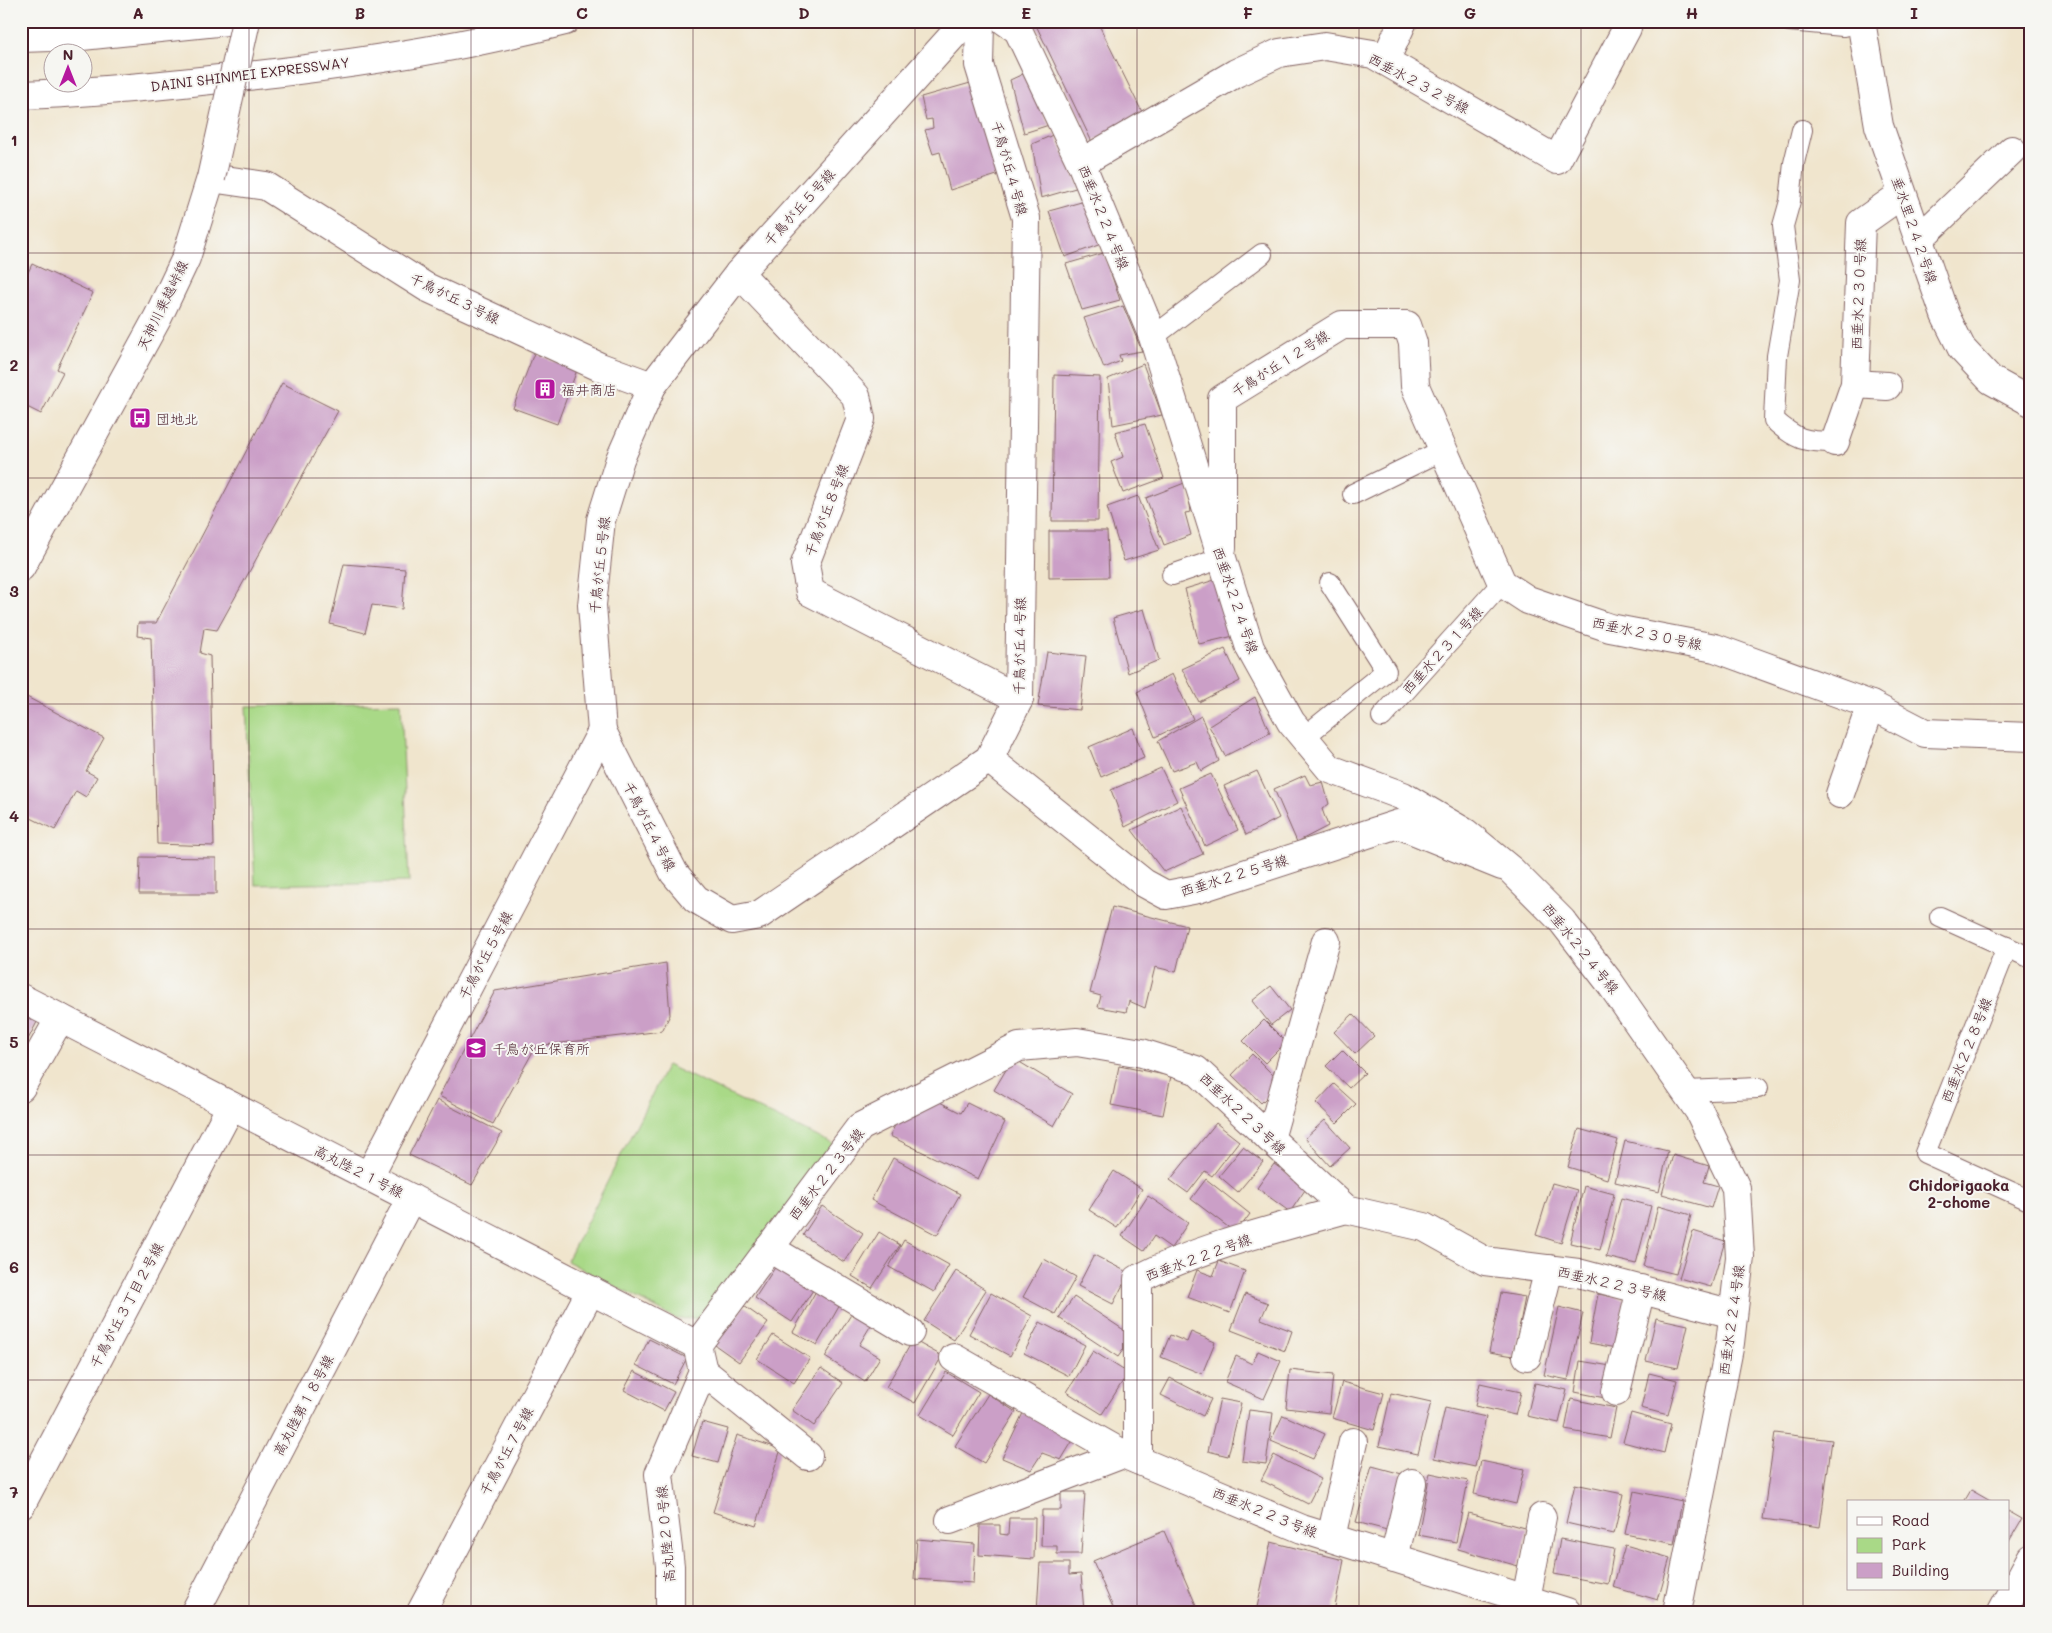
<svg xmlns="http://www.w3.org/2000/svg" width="2052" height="1633" viewBox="0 0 2052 1633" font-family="Mali,'Klee One',sans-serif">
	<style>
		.green { fill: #a9d987; stroke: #7a7c59 }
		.building { fill: #cb9fc7 }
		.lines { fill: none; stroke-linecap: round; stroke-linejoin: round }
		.lane-casing { stroke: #846464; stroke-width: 22 }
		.street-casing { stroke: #846464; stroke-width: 30 }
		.secondary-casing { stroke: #846464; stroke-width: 30 }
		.highway-casing { stroke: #846464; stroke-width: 30 }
		.lane { stroke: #fff; stroke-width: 20 }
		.street { stroke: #fff; stroke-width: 28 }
		.secondary { stroke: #fff; stroke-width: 28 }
		.highway { stroke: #fff; stroke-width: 28 }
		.secondary-bridge-casing { stroke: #846464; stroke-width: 30; stroke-linecap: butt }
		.secondary-bridge { stroke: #fff; stroke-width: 28 }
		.grid { fill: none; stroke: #4a1f2b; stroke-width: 1; stroke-opacity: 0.55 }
		.labels { text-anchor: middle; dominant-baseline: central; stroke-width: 4; stroke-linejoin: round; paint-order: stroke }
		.street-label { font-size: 14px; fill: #4a1f2b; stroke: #f6f6f2 }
		.poi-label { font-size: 14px; fill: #4a1f2b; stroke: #f6f6f2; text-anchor: start }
		.neighbourhood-label { font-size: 15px; font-weight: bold; fill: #4a1f2b; stroke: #f6f6f2 }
		.neatline { fill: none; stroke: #4a1f2b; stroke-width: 2 }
		.grid-label { font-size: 16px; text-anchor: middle; font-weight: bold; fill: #4a1f2b }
	</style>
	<rect width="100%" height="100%" fill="#f6f6f2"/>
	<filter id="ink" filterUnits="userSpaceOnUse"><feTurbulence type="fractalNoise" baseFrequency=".02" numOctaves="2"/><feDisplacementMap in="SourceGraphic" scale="10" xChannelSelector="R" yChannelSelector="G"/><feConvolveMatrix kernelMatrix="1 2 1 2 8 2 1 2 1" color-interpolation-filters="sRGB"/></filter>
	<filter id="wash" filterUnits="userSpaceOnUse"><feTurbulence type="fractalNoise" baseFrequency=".0096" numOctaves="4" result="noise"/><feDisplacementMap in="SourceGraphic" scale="20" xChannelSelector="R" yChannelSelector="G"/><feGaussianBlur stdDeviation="1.12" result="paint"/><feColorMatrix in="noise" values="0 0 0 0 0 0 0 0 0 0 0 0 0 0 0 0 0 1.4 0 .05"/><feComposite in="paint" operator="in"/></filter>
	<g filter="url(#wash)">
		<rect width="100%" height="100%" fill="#f0e5cd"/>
		<g class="green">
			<path d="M401 703 409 882 255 885 246 706Z"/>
			<path d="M667 1065 837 1146 700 1318 677 1319 567 1261Z"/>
		</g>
		<g id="blocks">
			<g class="building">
				<path d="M1034 21H1097L1142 112 1092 142Z"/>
				<path d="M1023 74 1049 125 1024 133 1010 80Z"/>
				<path d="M974 82 1000 174 950 190 940 152 933 154 925 130 933 128 932 119 926 120 921 97Z"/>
				<path d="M1055 134 1079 187 1041 198 1032 144Z"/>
				<path d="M1085 201 1104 243 1065 257 1049 211Z"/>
				<path d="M1104 253 1120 300 1082 310 1066 264Z"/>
				<path d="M32 264 93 293 57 369 63 372 41 414 25 406 21 414V287Z"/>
				<path d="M1123 306 1142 351 1119 355 1121 361 1104 368 1084 318Z"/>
				<path d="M534 353 577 370 557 424 513 408Z"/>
				<path d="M1143 364 1162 415 1113 425 1108 379Z"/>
				<path d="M1054 375 1100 377 1098 521H1052Z"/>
				<path d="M282 383 338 411 217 630 204 628 200 653 210 656 214 846 157 844 151 638 137 636 138 623H156Z"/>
				<path d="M1145 424 1164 478 1123 493 1111 462 1123 457 1115 432Z"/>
				<path d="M1187 482 1191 512 1185 513 1191 535 1164 545 1146 498Z"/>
				<path d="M1138 496 1159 550 1124 561 1107 507Z"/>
				<path d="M1049 531H1107L1109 577 1049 578Z"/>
				<path d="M344 564 405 569 402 609 372 605 365 633 330 624Z"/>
				<path d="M1218 579 1238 635 1199 644 1185 589Z"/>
				<path d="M1144 609 1159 660 1128 673 1113 618Z"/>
				<path d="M1225 649 1240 681 1199 702 1182 669Z"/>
				<path d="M1047 652 1086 656 1080 710 1038 706Z"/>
				<path d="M1172 674 1193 719 1155 737 1137 692Z"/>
				<path d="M25 696 104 738 86 771 97 777 86 797 76 791 55 830 21 813V703Z"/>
				<path d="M1255 697 1270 733 1225 756 1209 726Z"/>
				<path d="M1201 716 1219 761 1201 771 1197 762 1172 771 1158 741Z"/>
				<path d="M1133 728 1144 758 1101 777 1089 747Z"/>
				<path d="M1161 768 1177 801 1125 827 1111 790Z"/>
				<path d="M1257 771 1279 818 1246 835 1224 786Z"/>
				<path d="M1211 774 1238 830 1205 846 1179 788Z"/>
				<path d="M1305 775 1310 785 1323 782 1329 804 1322 809 1328 826 1297 842 1274 789Z"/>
				<path d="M1181 806 1203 854 1164 872 1132 830Z"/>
				<path d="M140 857 216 858V894H139Z"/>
				<path d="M1112 907 1187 926 1176 972 1155 967 1145 1008 1129 1001 1126 1012 1098 1007 1101 996 1090 993Z"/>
				<path d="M666 963 670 1015 662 1031 536 1046 493 1124 439 1096 495 991Z"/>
				<path d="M1271 986 1290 1010 1271 1025 1252 1001Z"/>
				<path d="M21 1014 37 1022 21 1053Z"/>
				<path d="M1353 1014 1374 1036 1355 1054 1334 1032Z"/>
				<path d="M1264 1020 1286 1042 1265 1063 1243 1041Z"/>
				<path d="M1342 1050 1365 1073 1349 1088 1326 1066Z"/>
				<path d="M1252 1054 1281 1083 1261 1103 1232 1075Z"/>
				<path d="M1013 1058 1072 1094 1054 1126 994 1090Z"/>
				<path d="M1119 1066 1171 1076 1163 1115 1111 1105Z"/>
				<path d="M1334 1084 1356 1104 1337 1123 1316 1103Z"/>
				<path d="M930 1097 961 1113 967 1103 1005 1122 978 1179 890 1136 901 1112Z"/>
				<path d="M437 1100 502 1133 472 1185 409 1155Z"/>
				<path d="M1325 1120 1350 1148 1330 1166 1305 1138Z"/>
				<path d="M1216 1123 1239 1141 1212 1176 1205 1171 1188 1193 1170 1180Z"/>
				<path d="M1579 1129 1618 1140 1607 1179 1568 1167Z"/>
				<path d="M1625 1141 1668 1151 1659 1192 1615 1182Z"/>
				<path d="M1243 1147 1263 1162 1238 1192 1219 1176Z"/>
				<path d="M1673 1155 1709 1166 1704 1182 1718 1186 1711 1208 1662 1194Z"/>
				<path d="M893 1158 960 1194 937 1235 871 1200Z"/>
				<path d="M1274 1164 1307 1187 1290 1212 1257 1188Z"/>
				<path d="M1114 1171 1142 1189 1117 1228 1089 1210Z"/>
				<path d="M1206 1179 1250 1214 1236 1233 1191 1199Z"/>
				<path d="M1552 1183 1577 1190 1561 1243 1536 1235Z"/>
				<path d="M1584 1186 1614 1194 1600 1250 1570 1243Z"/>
				<path d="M1148 1196 1188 1223 1171 1248 1154 1236 1144 1251 1122 1236Z"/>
				<path d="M1621 1198 1651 1206 1636 1264 1606 1257Z"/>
				<path d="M822 1206 863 1233 844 1262 803 1235Z"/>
				<path d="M1658 1206 1691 1215 1676 1274 1643 1266Z"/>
				<path d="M1693 1231 1725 1241 1711 1287 1679 1278Z"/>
				<path d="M879 1232 900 1245 872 1288 852 1276Z"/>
				<path d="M904 1240 949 1265 934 1292 889 1267Z"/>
				<path d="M1094 1255 1129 1273 1113 1304 1078 1286Z"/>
				<path d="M1044 1259 1076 1277 1055 1314 1023 1297Z"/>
				<path d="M1219 1261 1245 1271 1230 1313 1187 1297 1197 1270 1213 1276Z"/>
				<path d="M776 1266 813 1290 792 1322 755 1298Z"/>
				<path d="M956 1271 986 1290 954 1340 924 1321Z"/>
				<path d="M817 1289 841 1303 817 1345 793 1332Z"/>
				<path d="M991 1293 1032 1316 1010 1356 969 1334Z"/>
				<path d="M1501 1293 1525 1297 1514 1356 1489 1352Z"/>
				<path d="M1245 1294 1268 1303 1261 1319 1292 1331 1285 1351 1231 1330Z"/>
				<path d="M1598 1294 1625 1299 1616 1348 1589 1343Z"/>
				<path d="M1074 1297 1133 1336 1118 1357 1059 1318Z"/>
				<path d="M744 1306 768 1323 739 1362 715 1345Z"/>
				<path d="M1559 1307 1583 1313 1568 1380 1544 1375Z"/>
				<path d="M852 1313 871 1325 859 1345 880 1357 865 1382 825 1357Z"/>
				<path d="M1656 1318 1688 1325 1678 1368 1646 1361Z"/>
				<path d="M1040 1322 1085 1345 1069 1376 1024 1353Z"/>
				<path d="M1191 1332 1215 1342 1202 1374 1161 1357 1170 1335 1187 1342Z"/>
				<path d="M773 1335 810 1358 794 1383 757 1359Z"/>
				<path d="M649 1339 687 1358 673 1384 636 1365Z"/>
				<path d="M913 1340 942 1356 915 1403 886 1387Z"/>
				<path d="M1093 1351 1128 1373 1102 1414 1067 1392Z"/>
				<path d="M1258 1351 1281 1361 1264 1399 1225 1382 1236 1356 1252 1364Z"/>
				<path d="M1580 1361 1611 1366 1605 1398 1575 1392Z"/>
				<path d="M821 1368 843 1383 814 1426 792 1410Z"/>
				<path d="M1290 1370 1333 1375 1329 1413 1286 1408Z"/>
				<path d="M634 1371 674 1392 664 1411 624 1390Z"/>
				<path d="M946 1372 979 1392 953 1435 920 1415Z"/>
				<path d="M1649 1373 1677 1380 1668 1415 1641 1408Z"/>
				<path d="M1170 1378 1211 1399 1203 1416 1161 1395Z"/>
				<path d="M1342 1382 1384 1393 1374 1430 1332 1418Z"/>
				<path d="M1480 1383 1521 1392 1515 1415 1475 1406Z"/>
				<path d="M1535 1383 1567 1390 1559 1423 1527 1416Z"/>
				<path d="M1391 1393 1431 1402 1418 1454 1379 1446Z"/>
				<path d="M988 1394 1016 1412 984 1463 955 1446Z"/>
				<path d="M1220 1399 1241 1403 1228 1456 1208 1451Z"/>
				<path d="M1571 1399 1616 1408 1610 1438 1565 1430Z"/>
				<path d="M1445 1408 1486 1417 1475 1467 1434 1458Z"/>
				<path d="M1249 1410 1273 1413 1266 1464 1242 1461Z"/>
				<path d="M1023 1413 1075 1437 1061 1460 1042 1453 1031 1470 1002 1458Z"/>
				<path d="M1631 1413 1671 1424 1664 1453 1623 1442Z"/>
				<path d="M1283 1415 1325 1434 1313 1459 1271 1441Z"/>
				<path d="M702 1422 728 1429 718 1463 692 1456Z"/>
				<path d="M1775 1433 1832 1440 1820 1527 1763 1519Z"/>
				<path d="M737 1435 781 1449 756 1526 713 1512Z"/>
				<path d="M1274 1455 1321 1479 1308 1504 1261 1480Z"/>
				<path d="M1481 1461 1524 1470 1516 1504 1474 1494Z"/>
				<path d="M1372 1466 1402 1474 1387 1530 1356 1522Z"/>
				<path d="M1430 1473 1468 1481 1456 1542 1418 1535Z"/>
				<path d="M1575 1484 1623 1494 1614 1534 1566 1523Z"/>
				<path d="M1971 1490 1992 1502H1964Z"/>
				<path d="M1634 1491 1682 1501 1674 1544 1625 1534Z"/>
				<path d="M1061 1492H1085L1081 1554H1057V1546H1041L1042 1510H1061Z"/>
				<path d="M2008 1511 2022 1519 2008 1543Z"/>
				<path d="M1468 1513 1528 1529 1518 1566 1458 1549Z"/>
				<path d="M1009 1518H1035L1034 1559 979 1555 980 1525H1000V1534L1008 1535Z"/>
				<path d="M1164 1531 1199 1612H1115L1093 1561Z"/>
				<path d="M917 1539 975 1544 973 1583 914 1579Z"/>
				<path d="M1560 1539 1614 1549 1608 1584 1554 1574Z"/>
				<path d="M1271 1542 1344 1560 1334 1612H1256Z"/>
				<path d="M1625 1545 1670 1558 1658 1600 1613 1587Z"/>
				<path d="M1040 1563H1069V1575L1081 1574 1084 1612 1037 1611Z"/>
			</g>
		</g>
	</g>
	<g filter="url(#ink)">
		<use href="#blocks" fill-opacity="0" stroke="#846464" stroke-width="1"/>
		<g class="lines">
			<g class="lane-casing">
				<g id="lane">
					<path d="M1789 21 1843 26 1861 22"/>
					<path d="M1802 130 1794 163 1790 201 1783 226 1790 280 1777 356 1774 420C1796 440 1805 442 1835 442"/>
					<path d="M1153 337 1262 254"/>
					<path d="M1353 494 1443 450"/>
					<path d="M1172 575 1222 558"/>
					<path d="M1382 717 1502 583"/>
					<path d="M1304 737 1386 671 1330 583"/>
					<path d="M1940 917 2031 958"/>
					<path d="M2007 947 1925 1153 2031 1201"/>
					<path d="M1686 1091 1758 1088"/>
				</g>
			</g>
			<g class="street-casing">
				<g id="street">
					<path d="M1861 21 1879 126 1945 315 1962 349 1991 380 2031 402"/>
					<path d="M1385 61 1403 21"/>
					<path d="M1081 163 1236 73 1279 53 1325 46 1373 54 1557 160 1627 28 1628 21"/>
					<path d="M211 178 266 186 426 287 600 367 652 386"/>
					<path d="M1919 239 2012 150"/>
					<path d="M739 273 856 396 861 419 805 564 810 592 1019 699"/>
					<path d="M1855 384 1887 386"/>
					<path d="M1835 442 1855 384 1861 223 1902 194"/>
					<path d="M1222 548V399L1342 325H1407L1413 343 1415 386 1502 583 1528 600 1610 628 1715 648 1871 705 1925 733 2031 737"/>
					<path d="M602 731 674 873 696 899 732 920 759 915 989 759 1019 699 1026 218 979 65 980 21"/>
					<path d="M989 759 1144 883 1166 895 1198 889 1398 824 1502 866"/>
					<path d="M1840 794 1871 705"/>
					<path d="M21 998 697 1345"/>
					<path d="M21 1087 60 1018"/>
					<path d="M1270 1139 1326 941"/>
					<path d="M369 1176 602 731"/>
					<path d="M769 1248 910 1332"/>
					<path d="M697 1345 860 1127 1019 1047 1077 1042 1142 1053 1196 1070 1346 1209 1424 1227 1485 1261 1578 1273 1733 1314"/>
					<path d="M1527 1356 1549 1269"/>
					<path d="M954 1358 1123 1454 1302 1529 1567 1612"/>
					<path d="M703 1371 808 1456"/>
					<path d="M1616 1392 1641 1289"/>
					<path d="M1138 1460V1279C1202 1246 1276 1229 1346 1209"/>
					<path d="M21 1505 231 1106"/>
					<path d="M950 1520 1123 1454"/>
					<path d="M1331 1537 1353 1442"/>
					<path d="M1394 1558 1412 1483"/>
					<path d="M1526 1599 1542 1517"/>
					<path d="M195 1612 411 1198"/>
					<path d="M421 1612 591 1290"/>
					<path d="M668 1612 670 1608V1566L659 1474 703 1371 697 1345"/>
				</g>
			</g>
			<g class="secondary-casing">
				<g id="secondary">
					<path d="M1005 21 1018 30 1081 163 1153 337 1250 648 1291 722 1330 769 1403 796 1466 833 1511 870 1562 921 1610 983 1699 1111 1736 1188 1740 1257 1730 1343 1677 1612"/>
					<path d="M21 567 158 317 186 258 211 178"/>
					<path d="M602 731 592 605 601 520 620 459 652 386 739 273 966 21"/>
					<path d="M2002 1612 2031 1558"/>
				</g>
			</g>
			<g class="highway-casing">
				<g id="highway">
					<path d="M21 38 82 36 227 21"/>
					<path d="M21 95C85 93 147 87 210 80 329 68 449 51 565 21"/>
				</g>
			</g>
			<use href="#lane" class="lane"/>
			<use href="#street" class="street"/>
			<use href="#secondary" class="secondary"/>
			<use href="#highway" class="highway"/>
			<g class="secondary-bridge-casing">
				<path id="secondary-bridge" d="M211 178 246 21"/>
			</g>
			<use href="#secondary-bridge" class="secondary-bridge"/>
		</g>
	</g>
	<path class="grid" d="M249 21V1612M471 21V1612M693 21V1612M915 21V1612M1137 21V1612M1359 21V1612M1581 21V1612M1803 21V1612M21 253H2031M21 478H2031M21 704H2031M21 929H2031M21 1155H2031M21 1380H2031"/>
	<defs>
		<g id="building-square" transform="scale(1.125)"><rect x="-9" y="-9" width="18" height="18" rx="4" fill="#b5179e" stroke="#f6f6f2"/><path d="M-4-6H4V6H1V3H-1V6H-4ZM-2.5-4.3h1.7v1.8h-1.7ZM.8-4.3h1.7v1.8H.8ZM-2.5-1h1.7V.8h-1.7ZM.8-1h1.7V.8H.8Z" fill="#fff"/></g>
		<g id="bus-square" transform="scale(1.125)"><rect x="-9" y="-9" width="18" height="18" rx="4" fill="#b5179e" stroke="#f6f6f2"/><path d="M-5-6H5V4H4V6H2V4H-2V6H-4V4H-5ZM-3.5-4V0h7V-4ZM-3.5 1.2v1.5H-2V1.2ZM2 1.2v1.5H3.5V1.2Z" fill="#fff"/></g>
		<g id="school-square" transform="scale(1.125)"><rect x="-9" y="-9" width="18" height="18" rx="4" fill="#b5179e" stroke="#f6f6f2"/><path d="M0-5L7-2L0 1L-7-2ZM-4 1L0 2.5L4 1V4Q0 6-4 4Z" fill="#fff"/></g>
	</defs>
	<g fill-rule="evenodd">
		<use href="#building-square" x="545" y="389"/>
		<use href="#bus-square" x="140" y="418"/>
		<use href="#school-square" x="476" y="1048"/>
	</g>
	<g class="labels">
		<g class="street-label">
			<text transform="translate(250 74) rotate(-7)">DAINI SHINMEI EXPRESSWAY</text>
			<text transform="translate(1419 83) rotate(28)">西垂水２３２号線</text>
			<text transform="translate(1010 168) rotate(74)">千鳥が丘４号線</text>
			<text transform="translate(799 207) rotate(-48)">千鳥が丘５号線</text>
			<text transform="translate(1104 217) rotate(68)">西垂水２２４号線</text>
			<text transform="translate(1915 230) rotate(71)">垂水里２４２号線</text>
			<text transform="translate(1858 294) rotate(-88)">西垂水２３０号線</text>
			<text transform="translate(455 298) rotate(26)">千鳥が丘３号線</text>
			<text transform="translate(162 305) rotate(-64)">天神川乗越峠線</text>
			<text transform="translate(1280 363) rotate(-32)">千鳥が丘１２号線</text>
			<text transform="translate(826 510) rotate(-69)">千鳥が丘８号線</text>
			<text transform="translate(599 565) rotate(-84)">千鳥が丘５号線</text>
			<text transform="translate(1236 600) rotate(71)">西垂水２２４号線</text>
			<text transform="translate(1647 633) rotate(12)">西垂水２３０号線</text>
			<text transform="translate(1019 646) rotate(-89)">千鳥が丘４号線</text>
			<text transform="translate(1442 650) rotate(-48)">西垂水２３１号線</text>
			<text transform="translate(650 826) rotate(63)">千鳥が丘４号線</text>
			<text transform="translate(1234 875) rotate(-17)">西垂水２２５号線</text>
			<text transform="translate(1581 948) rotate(51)">西垂水２２４号線</text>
			<text transform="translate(485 955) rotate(-62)">千鳥が丘５号線</text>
			<text transform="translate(1966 1050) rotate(-68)">西垂水２２８号線</text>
			<text transform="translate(1243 1113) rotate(43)">西垂水２２３号線</text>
			<text transform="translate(359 1171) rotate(27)">高丸陸２１号線</text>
			<text transform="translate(826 1174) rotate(-52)">西垂水２２３号線</text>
			<text transform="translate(1198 1257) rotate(-20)">西垂水２２２号線</text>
			<text transform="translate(1612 1283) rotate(13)">西垂水２２３号線</text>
			<text transform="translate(126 1305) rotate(-62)">千鳥が丘３丁目２号線</text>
			<text transform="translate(1731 1320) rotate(-82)">西垂水２２４号線</text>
			<text transform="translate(303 1405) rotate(-62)">高丸陸第１８号線</text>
			<text transform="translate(506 1451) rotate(-62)">千鳥が丘７号線</text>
			<text transform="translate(1265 1512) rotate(22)">西垂水２２３号線</text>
			<text transform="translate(665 1534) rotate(-95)">高丸陸２０号線</text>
		</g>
		<g class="poi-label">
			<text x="561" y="389">福井商店</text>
			<text x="156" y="418">団地北</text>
			<text x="492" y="1048">千鳥が丘保育所</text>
		</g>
		<g class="neighbourhood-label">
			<text x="1959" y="1185">Chidorigaoka<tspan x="1959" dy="17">2-chome</tspan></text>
		</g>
	</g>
	<rect width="2052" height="1633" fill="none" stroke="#f6f6f2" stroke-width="55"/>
	<rect x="1847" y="1500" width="162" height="90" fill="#f6f6f2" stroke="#b1a0a2"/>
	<rect x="1857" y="1517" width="25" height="8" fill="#ffffff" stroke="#b1a0a2"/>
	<text x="1892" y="1526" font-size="15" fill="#4a1f2b">Road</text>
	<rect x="1857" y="1538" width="25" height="15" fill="#a9d987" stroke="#b1a0a2"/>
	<text x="1892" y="1550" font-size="15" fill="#4a1f2b">Park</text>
	<rect x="1857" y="1563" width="25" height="15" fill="#cb9fc7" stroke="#b1a0a2"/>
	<text x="1892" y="1576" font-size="15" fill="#4a1f2b">Building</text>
	<g transform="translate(68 68)"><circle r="24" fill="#f6f6f2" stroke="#b1a0a2"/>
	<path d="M0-4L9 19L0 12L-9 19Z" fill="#b5179e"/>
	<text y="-8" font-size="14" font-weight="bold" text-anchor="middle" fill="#4a1f2b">N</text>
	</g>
	<rect x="28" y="28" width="1996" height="1578" class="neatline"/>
	<g class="grid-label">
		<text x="138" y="19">A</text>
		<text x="360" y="19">B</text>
		<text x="582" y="19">C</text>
		<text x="804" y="19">D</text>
		<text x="1026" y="19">E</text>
		<text x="1248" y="19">F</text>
		<text x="1470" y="19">G</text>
		<text x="1692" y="19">H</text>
		<text x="1914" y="19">I</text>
		<text x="14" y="146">1</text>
		<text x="14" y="371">2</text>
		<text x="14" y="597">3</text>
		<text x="14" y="822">4</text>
		<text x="14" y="1048">5</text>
		<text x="14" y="1273">6</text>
		<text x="14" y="1498">7</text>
	</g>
</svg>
